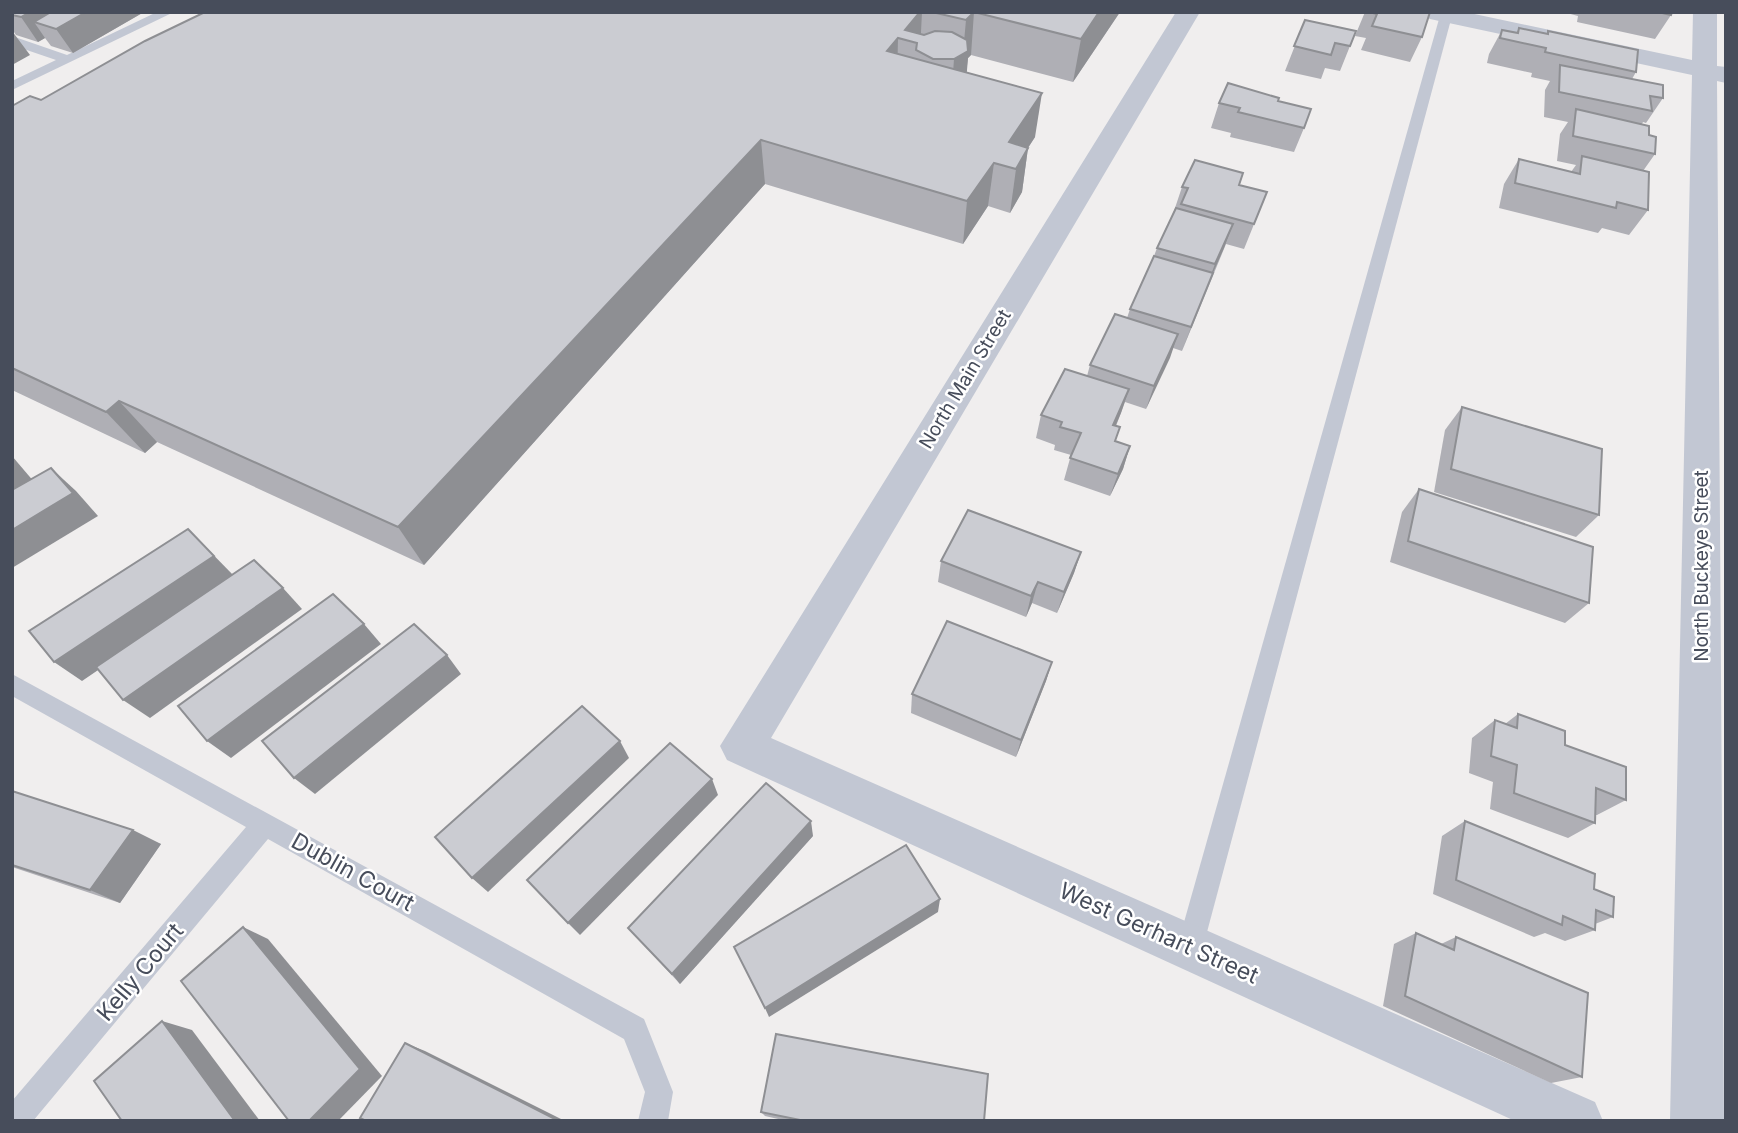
<svg xmlns="http://www.w3.org/2000/svg" width="1738" height="1133" viewBox="0 0 1738 1133" font-family="Inter,sans-serif">
	<style>
		.lines { fill: none; stroke-linecap: round; stroke-linejoin: round }
		.lane { fill: #c2c7d3; fill-rule: evenodd }
		.street { fill: #c2c7d3; fill-rule: evenodd }
		.wall { fill: #afafb5 }
		.shaded-wall { fill: #8e8f93 }
		.building { fill: #cbccd2; stroke: #8e8f93; stroke-width: 2 }
		.labels { text-anchor: middle; dominant-baseline: central; stroke-width: 5; stroke-linejoin: round; paint-order: stroke }
		.street-label { font-size: 19px; fill: #474d5b; stroke: #fff }
		.near-street-label { font-size: 23px; fill: #474d5b; stroke: #fff }
	</style>
	<rect width="100%" height="100%" fill="#f0eeee"/>
	<g class="lines">
		<g class="lane">
			<path d="M157 12H174L12 90V81L56 60 12 45V36L67 55Z"/>
			<path d="M1441 12H1453L1203 947 1199 956 1190 960 1181 956 1177 947Z"/>
			<path d="M12 674 644 1019 673 1092 668 1121H638L645 1092 624 1039 268 839 33 1121H12V1101L246 827 12 696Z"/>
		</g>
		<g class="street">
			<path d="M1176 12H1200L771 738 1595 1102 1603 1121H1515L727 760 720 746Z"/>
			<path d="M1418 12H1465L1692 60 1693 12H1717V66L1726 67V83L1717 81 1724 1121H1670L1692 75 1430 19Z"/>
		</g>
	</g>
	<g class="wall">
		<path d="M12 12H144L73 53 51 46 45 38 38 42 16 35 12 29Z"/>
		<path d="M205 12H1120L1073 82 971 55 968 58 966 73 1035 137 1028 148 1022 192 1010 213 988 206 963 244 765 184 424 565 157 442 145 453 12 390V106L41 100Z"/>
		<path d="M1365 12H1430L1422 37 1410 62 1361 50 1366 38 1355 36Z"/>
		<path d="M1563 12H1672L1671 15 1655 39 1577 22 1578 16Z"/>
		<path d="M1305 20 1350 46 1340 71 1325 68 1321 79 1285 71Z"/>
		<path d="M1519 28 1546 34 1548 31 1636 72 1632 79 1663 98 1646 123 1643 122 1642 124 1649 135 1655 154 1643 171 1648 210 1629 235 1602 228 1598 233 1499 208 1504 184 1519 159 1571 172 1576 165 1557 161 1560 134 1568 122 1544 117 1545 90 1550 81 1531 77 1532 73 1487 63 1489 54 1502 30 1516 33Z"/>
		<path d="M1278 101 1304 128 1294 152 1230 137 1231 133 1211 128 1219 103Z"/>
		<path d="M1239 185 1267 192 1244 249 1226 244 1182 351 1173 348 1146 409 1125 402 1116 426V441L1130 446 1123 469 1110 496 1064 480 1071 455 1054 450 1055 445 1036 438 1041 415 1087 376 1090 365 1127 318 1130 309 1154 256 1157 248 1174 211 1182 187Z"/>
		<path d="M1462 407 1599 515 1576 537 1434 492 1445 430Z"/>
		<path d="M1419 489 1589 603 1565 623 1390 562 1402 512Z"/>
		<path d="M1081 552 1074 573 1057 613 1032 603 1026 617 938 582 941 561Z"/>
		<path d="M1052 662 1046 681 1016 757 911 713 912 694Z"/>
		<path d="M1518 714 1565 745 1626 800 1597 815H1596L1595 823 1568 838 1490 809 1493 782 1469 773 1472 738 1495 720 1505 724Z"/>
		<path d="M12 791 161 844 120 903 12 867Z"/>
		<path d="M1465 821 1594 889 1613 917 1595 924V930L1565 941 1545 933 1534 937 1433 894 1442 836Z"/>
		<path d="M813 836 680 984 628 928Z"/>
		<path d="M1416 933 1441 944 1456 937 1582 1077 1551 1083 1383 1006 1394 944Z"/>
		<path d="M761 1112 984 1121H787L765 1116Z"/>
	</g>
	<g class="shaded-wall">
		<path d="M30 12H144L73 53 56 29 34 22 45 38 38 42 21 17Z"/>
		<path d="M920 12H922L920 52 917 43 905 30Z"/>
		<path d="M974 12 971 55 968 58 965 94 951 102 954 59 963 53 966 20Z"/>
		<path d="M1099 12H1120L1073 82 1081 39Z"/>
		<path d="M12 31 30 55 12 65Z"/>
		<path d="M898 38 897 81 887 51Z"/>
		<path d="M1042 93 1035 137 1014 169 1009 142Z"/>
		<path d="M761 140 765 184 424 565 398 527Z"/>
		<path d="M1028 148 1022 192 1010 213 1016 169Z"/>
		<path d="M994 163 988 206 963 244 967 201Z"/>
		<path d="M1233 224 1224 248 1209 282 1182 351 1215 264Z"/>
		<path d="M1178 334 1170 358 1146 409 1154 386Z"/>
		<path d="M1129 389 1121 413 1106 448 1113 425Z"/>
		<path d="M119 401 157 442 145 453 106 412Z"/>
		<path d="M1130 446 1123 469 1110 496 1118 474Z"/>
		<path d="M12 456 35 483 12 496Z"/>
		<path d="M51 468 76 491 98 516 12 568V530Z"/>
		<path d="M188 529 235 577 82 681 54 662Z"/>
		<path d="M1081 552 1074 573 1057 613 1064 592Z"/>
		<path d="M1038 582 1032 603 1026 617 1031 596Z"/>
		<path d="M283 588 302 609 150 718 123 700Z"/>
		<path d="M364 624 381 644 231 758 207 741Z"/>
		<path d="M447 655 461 674 315 794 294 778Z"/>
		<path d="M1052 662 1046 681 1016 757 1021 740Z"/>
		<path d="M620 741 629 758 488 892 472 878Z"/>
		<path d="M712 779 718 795 580 935 568 923Z"/>
		<path d="M811 821 813 836 680 984 672 974Z"/>
		<path d="M133 830 161 844 120 903 90 890Z"/>
		<path d="M940 899 938 912 769 1017 765 1008Z"/>
		<path d="M243 927 268 939 382 1076 338 1121H309Z"/>
		<path d="M162 1021 192 1030 260 1121H235Z"/>
		<path d="M405 1043 425 1051 565 1121H559Z"/>
	</g>
	<g class="building">
		<path d="M12 12H30L21 17 12 15Z"/>
		<path d="M51 12H86L56 29 34 22Z"/>
		<path d="M205 12H920L905 30 924 35 935 31 952 32 967 40 968 51 954 59H933L916 50 917 43 898 38 887 51 1042 93 1009 142 1028 148 1016 169 994 163 967 201 761 140 398 527 119 401 106 412 12 368V106L30 96 41 100 145 41Z"/>
		<path d="M932 12H1099L1081 39 974 12 966 20Z"/>
		<path d="M1369 12H1430L1422 37 1372 26 1377 14Z"/>
		<path d="M1658 12H1672L1671 15Z"/>
		<path d="M1305 20 1356 31 1350 46 1335 43 1331 55 1294 46Z"/>
		<path d="M1519 28 1548 34V31L1638 50 1636 72 1545 52 1546 48 1500 38 1502 30 1518 33Z"/>
		<path d="M1560 65 1663 85V98L1650 96 1652 111 1559 92Z"/>
		<path d="M1228 83 1279 98 1278 101 1311 109 1304 128 1238 112 1240 108 1219 103Z"/>
		<path d="M1576 109 1649 126V135L1656 137 1655 154 1573 136Z"/>
		<path d="M1582 156 1649 172 1648 210 1617 202 1616 208 1515 183 1519 159 1580 174Z"/>
		<path d="M1195 160 1243 173 1239 185 1267 192 1254 224 1181 204 1188 188 1182 187Z"/>
		<path d="M1176 208 1233 224 1215 264 1157 248Z"/>
		<path d="M1154 256 1213 273 1191 327 1130 309Z"/>
		<path d="M1115 314 1178 334 1154 386 1090 365Z"/>
		<path d="M1065 369 1129 389 1113 425 1120 427 1115 441 1130 446 1118 474 1070 458 1081 433 1060 427 1062 422 1041 415Z"/>
		<path d="M1462 407 1602 449 1599 515 1451 469Z"/>
		<path d="M51 468 73 493 12 530V490Z"/>
		<path d="M1419 489 1593 547 1589 603 1408 541Z"/>
		<path d="M968 510 1081 552 1064 592 1038 582 1031 596 941 561Z"/>
		<path d="M188 529 214 556 54 662 29 631Z"/>
		<path d="M254 560 283 588 123 700 96 667Z"/>
		<path d="M333 594 364 624 207 741 178 706Z"/>
		<path d="M947 621 1052 662 1021 740 912 694Z"/>
		<path d="M414 624 447 655 294 778 262 741Z"/>
		<path d="M582 706 620 741 472 878 435 837Z"/>
		<path d="M1518 714 1565 731V745L1626 767V800L1596 788 1595 823 1514 793 1517 765 1491 756 1495 720 1517 728Z"/>
		<path d="M670 743 712 779 568 923 527 880Z"/>
		<path d="M766 783 811 821 672 974 628 928Z"/>
		<path d="M12 791 133 830 90 890 12 865Z"/>
		<path d="M1465 821 1595 874 1594 889 1614 897 1613 917 1596 910 1595 930 1563 916 1562 925 1456 880Z"/>
		<path d="M906 845 940 899 765 1008 734 947Z"/>
		<path d="M243 927 360 1069 309 1121H289L181 981Z"/>
		<path d="M1416 933 1454 950 1456 937 1588 993 1582 1077 1405 996Z"/>
		<path d="M162 1021 235 1121H122L94 1081Z"/>
		<path d="M776 1034 988 1074 984 1121H805L761 1112Z"/>
		<path d="M405 1043 559 1121H366L360 1118Z"/>
	</g>
	<g class="labels">
		<g class="street-label">
			<text transform="translate(965 379) rotate(-59)">North Main Street</text>
			<text transform="translate(1701 566) rotate(-90)">North Buckeye Street</text>
		</g>
		<g class="near-street-label">
			<text transform="translate(353 872) rotate(29)">Dublin Court</text>
			<text transform="translate(1159 933) rotate(24)">West Gerhart Street</text>
			<text transform="translate(140 972) rotate(-50)">Kelly Court</text>
		</g>
	</g>
	<rect width="1738" height="1133" fill="none" stroke="#474d5b" stroke-width="28"/>
</svg>
